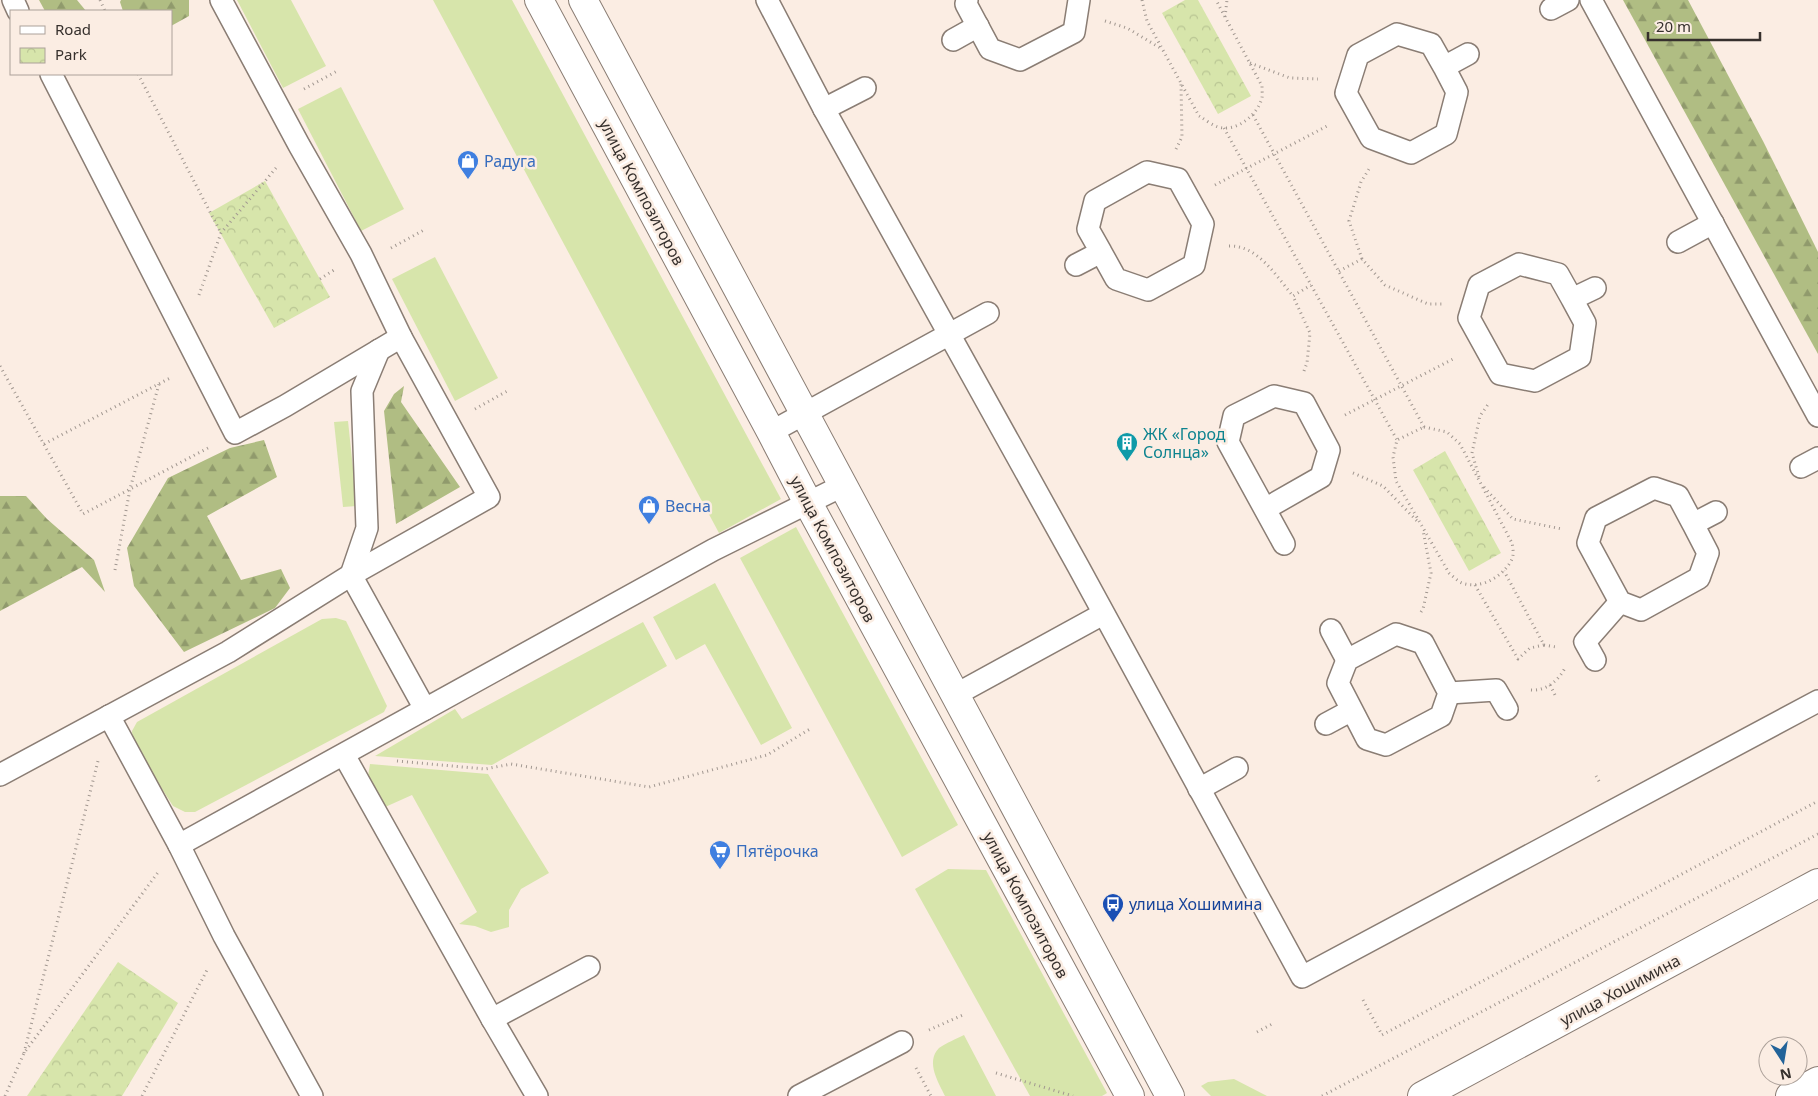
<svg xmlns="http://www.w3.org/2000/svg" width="1818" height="1096" viewBox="0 0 1818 1096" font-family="'Noto Sans',sans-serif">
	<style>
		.green { fill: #d7e5ab }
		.forest { fill: url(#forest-firs) }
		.park { fill: url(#park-crowns) }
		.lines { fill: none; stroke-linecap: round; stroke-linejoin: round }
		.lane-casing { stroke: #8a7d74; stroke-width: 24 }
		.secondary-casing { stroke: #8a7d74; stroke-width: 30 }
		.path { stroke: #a19790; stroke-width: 3; stroke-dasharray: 1 4; stroke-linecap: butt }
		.lane { stroke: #fff; stroke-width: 21 }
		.secondary { stroke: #fff; stroke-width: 28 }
		.labels { text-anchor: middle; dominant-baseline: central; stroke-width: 5; stroke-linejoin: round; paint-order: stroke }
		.shop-label { font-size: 16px; fill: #366cbe; stroke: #fbede3; text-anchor: start }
		.street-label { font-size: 16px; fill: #36302d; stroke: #fbede3 }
		.culture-label { font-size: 16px; fill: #0d838f; stroke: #fbede3; text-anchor: start }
		.transit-label { font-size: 16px; fill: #164399; stroke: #fbede3; text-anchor: start }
	</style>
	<defs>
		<pattern id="forest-firs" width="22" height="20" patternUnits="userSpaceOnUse" patternTransform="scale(1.25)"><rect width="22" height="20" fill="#b0bd83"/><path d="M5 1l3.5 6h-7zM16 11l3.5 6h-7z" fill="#909a6c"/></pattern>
		<pattern id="park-crowns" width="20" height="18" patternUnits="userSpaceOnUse" patternTransform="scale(1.25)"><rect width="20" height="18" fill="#d7e5ab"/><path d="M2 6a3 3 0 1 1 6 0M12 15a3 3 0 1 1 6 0" fill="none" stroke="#b9c593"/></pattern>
	</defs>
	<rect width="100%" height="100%" fill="#fbede3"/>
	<g class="green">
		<path d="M237 0H291L326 66 283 88Z"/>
		<path d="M433 0H512L781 499 719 533Z"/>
		<path d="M341 87 404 209 361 231 298 109Z"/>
		<path d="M435 257 498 378 455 401 392 279Z"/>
		<path d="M348 421 357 506 343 507 334 422Z"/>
		<path d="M796 527 958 825 902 857 740 558Z"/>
		<path d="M715 583 792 728 761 745 705 644 676 660 653 617Z"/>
		<path d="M336 618 346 621 387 706 384 712 195 812H185L173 806 133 744 132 731 137 722 322 619Z"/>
		<path d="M643 622 667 666 492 765 375 756 455 709 462 719Z"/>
		<path d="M370 764 488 774 549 873 521 889 509 910V927L491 932 475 926 459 924 477 912 412 795 383 808 368 776Z"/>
		<path d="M948 869 986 870 1107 1093 1102 1096H1030L915 889Z"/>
		<path d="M964 1035 996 1096H945C939 1083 925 1062 939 1048 946 1043 956 1039 964 1035Z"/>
		<path d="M1234 1079 1267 1096H1211L1201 1086 1208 1082Z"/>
	</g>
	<g class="forest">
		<path d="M39 0H77L86 11H45Z"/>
		<path d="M121 0H189V16L171 26V11H123L120 2Z"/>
		<path d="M1623 0H1688L1763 141 1818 252V354Z"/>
		<path d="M404 386 401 402 460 487 396 524 384 411 394 394Z"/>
		<path d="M264 440 277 477 207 516 241 580 281 569 290 588 275 608 184 652 134 586 127 548 168 478 230 448Z"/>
		<path d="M0 496H26L47 519 94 560 105 592 82 567 0 611Z"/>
	</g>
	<g class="park">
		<path d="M1185 0H1198L1251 96 1218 114 1162 13Z"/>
		<path d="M265 181 330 297 274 328 209 213Z"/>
		<path d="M1445 451 1501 553 1469 571 1413 470Z"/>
		<path d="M118 962 178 1003 122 1096H27Z"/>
	</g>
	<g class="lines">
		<g class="lane-casing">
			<g id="lane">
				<path d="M13 0 18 11"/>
				<path d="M767 0 824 109 1078 566 1302 977 1818 701"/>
				<path d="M967 0 966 4 990 49 1020 60 1074 32 1079 0"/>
				<path d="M1591 0 1818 416"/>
				<path d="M1551 9 1568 0"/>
				<path d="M953 40 978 26"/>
				<path d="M1444 67 1431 44 1397 34 1358 55 1346 93 1371 138 1411 153 1446 134 1457 92 1444 67 1468 54"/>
				<path d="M51 74 235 433 285 406 401 337"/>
				<path d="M824 109 865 88"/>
				<path d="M1678 242 1713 223"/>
				<path d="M1076 265 1101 252 1116 279 1148 290 1194 265 1203 224 1178 179 1147 172 1095 201 1088 229 1101 252"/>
				<path d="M1572 299 1558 274 1519 264 1479 285 1469 318 1500 374 1535 381 1580 357 1585 323 1572 299 1595 288"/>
				<path d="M379 350 362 391 367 528 351 575 425 709"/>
				<path d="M771 432 988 313"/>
				<path d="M1801 467 1818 458"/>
				<path d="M1265 509 1321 477 1329 450 1304 403 1274 396 1234 416 1228 442 1284 544"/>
				<path d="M1693 524 1678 496 1654 488 1596 518 1588 543 1620 602 1641 610 1699 578 1708 553 1693 524 1716 512"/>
				<path d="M1331 630 1347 660"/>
				<path d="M1595 660 1585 642 1620 602"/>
				<path d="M1449 693 1496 690 1507 709"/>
				<path d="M955 695 1103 614"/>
				<path d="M109 716 179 845"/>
				<path d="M1326 724 1352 710 1367 739 1386 745 1441 716 1449 693 1423 643 1396 634 1347 660 1338 683 1352 710"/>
				<path d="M344 755 492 1019 537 1096"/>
				<path d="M0 775 228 652 351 575 489 497 401 337 361 254 299 145 221 0"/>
				<path d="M1199 789 1237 768"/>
				<path d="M492 1019 589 967"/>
				<path d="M312 1096 224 936 179 845 713 550 844 485"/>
				<path d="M799 1096 902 1042"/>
			</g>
		</g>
		<g class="secondary-casing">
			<g id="secondary">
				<path d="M539 0 771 432 808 503 1130 1096"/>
				<path d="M583 0 1170 1096"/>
				<path d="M1422 1096 1818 883"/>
				<path d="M1790 1096 1818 1081"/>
			</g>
		</g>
		<g class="path">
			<path d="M100 0 105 11"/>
			<path d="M1142 0 1147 21 1199 116C1206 120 1215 128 1224 128 1239 129 1256 115 1261 101 1263 97 1262 91 1262 86L1216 0"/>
			<path d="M1225 17 1227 0"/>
			<path d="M1105 21 1127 28 1162 49"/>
			<path d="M1250 63 1290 78 1318 79"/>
			<path d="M138 74 221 233"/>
			<path d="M304 89 339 70"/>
			<path d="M1253 115 1424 427"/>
			<path d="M1224 128 1397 440"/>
			<path d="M1176 149 1182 137 1181 84"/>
			<path d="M1215 185 1329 125"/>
			<path d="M1229 246C1258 245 1276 276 1293 296"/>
			<path d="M391 248 424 230"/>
			<path d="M1362 259 1349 221 1361 182 1369 169"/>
			<path d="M1339 271 1362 259 1385 285 1428 304H1442"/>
			<path d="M320 279 334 270"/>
			<path d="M199 295 221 233 276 168"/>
			<path d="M0 366 83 514 208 448"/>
			<path d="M1304 371 1307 363 1310 333 1293 296 1311 285"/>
			<path d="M475 409 509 390"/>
			<path d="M1345 415 1455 358"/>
			<path d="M1424 427 1447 432 1460 444 1512 543C1513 548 1514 554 1512 559 1504 576 1481 590 1462 583 1457 581 1453 576 1449 573L1396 481 1393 457 1397 440Z"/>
			<path d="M44 444 172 377"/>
			<path d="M1353 473 1383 486 1419 523"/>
			<path d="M1479 477 1472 453 1480 416 1489 403"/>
			<path d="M1484 487 1513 519 1562 529"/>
			<path d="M115 570 130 489 159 384"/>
			<path d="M1475 585 1518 659 1530 648 1544 645 1504 571"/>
			<path d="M1421 612 1423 609 1431 573 1423 530"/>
			<path d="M1544 645 1556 647"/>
			<path d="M1550 685 1555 695"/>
			<path d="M1531 690C1546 691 1558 681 1565 668"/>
			<path d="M397 761 485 769 511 764 649 787 767 755 810 729"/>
			<path d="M1596 776 1600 783"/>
			<path d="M1363 1000 1382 1035 1818 801"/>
			<path d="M929 1030 965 1014"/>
			<path d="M1257 1032 1274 1023"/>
			<path d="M24 1053 98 761"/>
			<path d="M916 1068 931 1096"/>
			<path d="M996 1073 1073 1096"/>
			<path d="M5 1096 24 1053 159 871"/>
			<path d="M142 1096 208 968"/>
			<path d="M1322 1096 1818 834"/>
		</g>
		<use href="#lane" class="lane"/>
		<use href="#secondary" class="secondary"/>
	</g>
	<defs>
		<g id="shop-pin" transform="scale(1.125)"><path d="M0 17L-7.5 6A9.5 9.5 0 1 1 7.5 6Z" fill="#3f7fe0" stroke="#fbede3"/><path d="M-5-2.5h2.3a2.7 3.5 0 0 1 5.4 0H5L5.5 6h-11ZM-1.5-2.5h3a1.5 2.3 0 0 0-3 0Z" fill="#fff"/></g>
		<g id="building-pin" transform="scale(1.125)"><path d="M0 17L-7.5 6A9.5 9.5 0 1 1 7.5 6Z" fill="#0f9aa8" stroke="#fbede3"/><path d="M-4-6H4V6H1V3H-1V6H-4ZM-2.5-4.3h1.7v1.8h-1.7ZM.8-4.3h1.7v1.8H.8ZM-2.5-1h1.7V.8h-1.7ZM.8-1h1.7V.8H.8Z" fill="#fff"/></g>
		<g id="supermarket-pin" transform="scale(1.125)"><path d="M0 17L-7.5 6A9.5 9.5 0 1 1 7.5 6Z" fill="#3f7fe0" stroke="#fbede3"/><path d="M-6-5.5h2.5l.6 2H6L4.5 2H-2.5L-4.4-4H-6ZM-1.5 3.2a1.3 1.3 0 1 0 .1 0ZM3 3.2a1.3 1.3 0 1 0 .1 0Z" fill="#fff"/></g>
		<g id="bus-pin" transform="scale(1.125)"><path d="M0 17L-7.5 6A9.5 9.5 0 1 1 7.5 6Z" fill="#1a4fb4" stroke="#fbede3"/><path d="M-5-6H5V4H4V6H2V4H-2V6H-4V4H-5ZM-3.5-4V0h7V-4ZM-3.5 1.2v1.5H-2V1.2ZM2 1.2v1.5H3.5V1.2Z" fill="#fff"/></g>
	</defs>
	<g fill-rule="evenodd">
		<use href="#shop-pin" x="468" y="161"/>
		<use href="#building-pin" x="1127" y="443"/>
		<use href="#shop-pin" x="649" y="506"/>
		<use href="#supermarket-pin" x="720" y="851"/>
		<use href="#bus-pin" x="1113" y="904"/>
	</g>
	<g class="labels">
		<g class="shop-label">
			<text x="484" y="161">Радуга</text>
			<text x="665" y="506">Весна</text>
			<text x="736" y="851">Пятёрочка</text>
		</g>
		<g class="street-label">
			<text transform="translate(642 192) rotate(62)">улица Композиторов</text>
			<text transform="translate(833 549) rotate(62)">улица Композиторов</text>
			<text transform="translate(1026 905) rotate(62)">улица Композиторов</text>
			<text transform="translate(1620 990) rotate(-28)">улица Хошимина</text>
		</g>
		<g class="culture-label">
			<text x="1143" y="434">ЖК «Город<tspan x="1143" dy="18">Солнца»</tspan></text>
		</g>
		<g class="transit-label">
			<text x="1129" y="904">улица Хошимина</text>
		</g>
	</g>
	<rect x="10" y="10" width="162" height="65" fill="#fbede3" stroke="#aca19a"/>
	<rect x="20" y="26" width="25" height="8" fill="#ffffff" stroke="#aca19a"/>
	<text x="55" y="35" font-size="15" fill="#36302d">Road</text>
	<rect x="20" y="48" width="25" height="15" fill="url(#park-crowns)" stroke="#aca19a"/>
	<text x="55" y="60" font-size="15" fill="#36302d">Park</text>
	<g transform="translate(1783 1061) rotate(168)"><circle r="24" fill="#fbede3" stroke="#aca19a"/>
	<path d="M0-4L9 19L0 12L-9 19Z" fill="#226399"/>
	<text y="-8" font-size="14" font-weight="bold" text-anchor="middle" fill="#36302d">N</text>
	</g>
	<path d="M1648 32v8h112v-8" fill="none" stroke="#36302d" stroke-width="2.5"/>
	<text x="1656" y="32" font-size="15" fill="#36302d" stroke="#fbede3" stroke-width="4" paint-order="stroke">20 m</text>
</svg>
